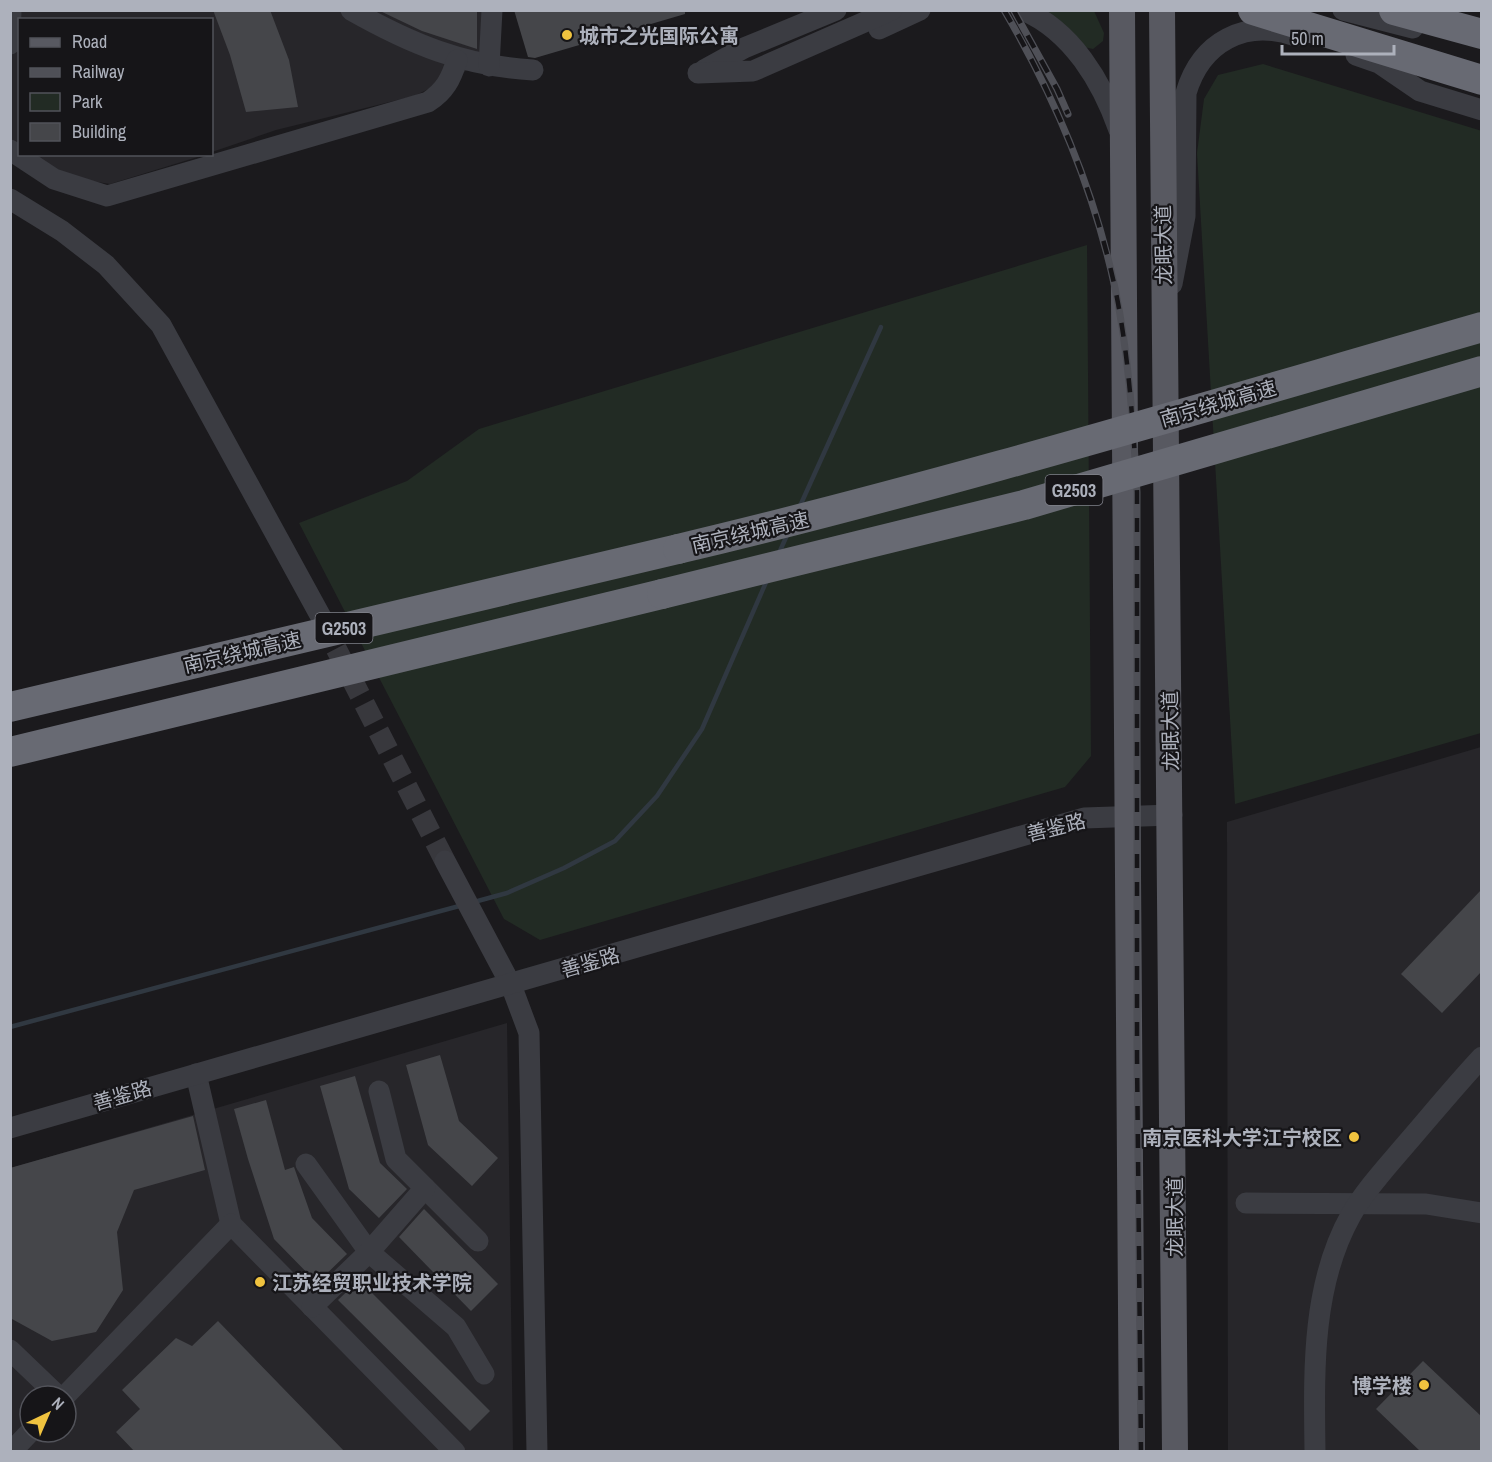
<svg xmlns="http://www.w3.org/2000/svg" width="1492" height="1462" viewBox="0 0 1492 1462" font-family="'Archivo Narrow','Noto Sans SC',sans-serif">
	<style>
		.built { fill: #27262a; fill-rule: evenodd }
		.green { fill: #222b24 }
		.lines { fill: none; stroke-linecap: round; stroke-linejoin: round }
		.stream { stroke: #303841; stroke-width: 4.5 }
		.building { fill: #45464a }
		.minor-tunnel { stroke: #38383d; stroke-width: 21; stroke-dasharray: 21 10; stroke-linecap: butt }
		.minor { stroke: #3b3c42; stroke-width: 21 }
		.major { stroke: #585961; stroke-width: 26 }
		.highway { stroke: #686a73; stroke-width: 30 }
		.rail-casing { stroke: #4f5057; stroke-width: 7 }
		.rail { stroke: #161518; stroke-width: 4.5; stroke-dasharray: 14; stroke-linecap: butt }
		.highway-bridge { stroke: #686a73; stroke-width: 30 }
		.poi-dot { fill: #f0c33f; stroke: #161518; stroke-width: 2 }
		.labels { text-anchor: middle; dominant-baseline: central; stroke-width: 4.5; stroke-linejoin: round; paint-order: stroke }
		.shield { fill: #161518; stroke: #80828b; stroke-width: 1.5 }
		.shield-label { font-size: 18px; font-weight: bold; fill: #adb1bc }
		.poi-label { font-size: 20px; font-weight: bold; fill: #adb1bc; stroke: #161518; text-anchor: start }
		.street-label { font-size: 20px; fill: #adb1bc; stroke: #161518 }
	</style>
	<rect width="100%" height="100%" fill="#1b1a1d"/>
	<g class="built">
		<path d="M10 11H501L499 55 414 96 276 130 212 152V20H20L19 150 11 144Z"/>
		<path d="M27 155H204L110 184 60 176Z"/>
		<path d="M1481 747V1451H1228L1227 822Z"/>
		<path d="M507 1023 513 1451 11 1452V1168ZM30 1396H66V1432H30Z"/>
	</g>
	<g class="green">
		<path d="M1037 11H1094L1104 33 1103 41 1093 49 1084 47Z"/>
		<path d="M1263 64 1482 131 1481 733 1235 804 1197 153 1204 99 1218 75Z"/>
		<path d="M1087 245 1091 756 1065 787 540 940 504 919 299 523 407 481 479 429Z"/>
	</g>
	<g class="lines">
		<g class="stream">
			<path d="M800 506 881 327"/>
			<path d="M779 553 788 533"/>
			<path d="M474 902 507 893 564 868 615 841 657 796 702 729 767 580"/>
			<path d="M10 1027 463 905"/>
		</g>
	</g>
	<g class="building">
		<path d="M213 10H270L289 60 298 107 246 112 230 55Z"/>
		<path d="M378 10H477V49L422 31Z"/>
		<path d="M514 10H685V14L535 58 528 57Z"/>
		<path d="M1482 889V971L1442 1013 1401 974Z"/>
		<path d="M440 1055 459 1121 498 1158 472 1186 428 1145 406 1065Z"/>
		<path d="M355 1076 380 1163 407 1189 379 1218 349 1189 320 1086Z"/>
		<path d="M266 1100 285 1170 294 1167 312 1218 347 1254 317 1283 274 1239 248 1159 234 1109Z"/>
		<path d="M193 1116 205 1170 134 1190 117 1232 123 1290 96 1332 52 1341 12 1319 10 1168Z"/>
		<path d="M424 1209 498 1284 471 1311 399 1237Z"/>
		<path d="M359 1280 490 1411 470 1431 338 1300Z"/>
		<path d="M218 1321 345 1452H135L116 1432 140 1409 122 1390 176 1338 192 1346Z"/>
		<path d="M1423 1361 1482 1417V1452H1421L1376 1409Z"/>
	</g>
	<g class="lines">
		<path class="minor-tunnel" d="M322 621 445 861"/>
		<g class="minor">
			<path d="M351 10C411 44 464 66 533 70"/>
			<path d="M1023 10C1072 31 1102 82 1119 130"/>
			<path d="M1343 10 1413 28"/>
			<path d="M879 29 920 10"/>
			<path d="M10 44 11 10"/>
			<path d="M1356 55 1379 63 1420 91 1482 110"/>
			<path d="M489 66 492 10"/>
			<path d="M704 70 744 48 836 10"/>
			<path d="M698 73 753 71 892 10"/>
			<path d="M10 150 54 179 107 196 428 102C445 91 451 79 457 60"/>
			<path d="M10 199 62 231 106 265 161 325 321 617"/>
			<path d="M1172 284 1185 216 1186 93C1201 42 1245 18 1296 36"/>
			<path d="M445 861 511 985 529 1033 537 1452"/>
			<path d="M196 1074 231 1224 455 1452"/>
			<path d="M10 1128 1084 818 1172 815"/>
			<path d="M306 1164 369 1252 456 1327 484 1374"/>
			<path d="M425 1188 478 1241"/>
			<path d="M1246 1203 1426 1204 1482 1213"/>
			<path d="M312 1307 369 1252 425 1188 396 1159 379 1091"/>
			<path d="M10 1350 58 1396"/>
			<path d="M65 1396 231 1224"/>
			<path d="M11 1452 30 1432"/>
			<path d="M1315 1452C1314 1373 1311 1286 1351 1215 1364 1192 1384 1170 1401 1150 1428 1119 1454 1087 1482 1057"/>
		</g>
		<g class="major">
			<path d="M1122 10 1132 1452"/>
			<path d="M1162 10 1175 1452"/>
		</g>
		<g class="highway">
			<path d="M1253 10 1482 80"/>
			<path d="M1394 10 1482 34"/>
			<path d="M10 707 678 549"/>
			<path d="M10 752 662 594"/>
		</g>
		<g class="rail-casing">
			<g id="rail">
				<path d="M1004 10C1055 97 1094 190 1115 288 1129 355 1133 424 1137 492V1057L1141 1452"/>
				<path d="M1014 11 1057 89 1068 114"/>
			</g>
		</g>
		<use href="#rail" class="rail"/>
		<g class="highway-bridge">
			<path d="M678 549C948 485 1214 404 1482 327"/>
			<path d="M662 594 1024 505 1482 371"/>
		</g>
	</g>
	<g class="poi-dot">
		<circle cx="567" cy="35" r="6"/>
		<circle cx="1354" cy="1137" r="6"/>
		<circle cx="260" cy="1282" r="6"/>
		<circle cx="1424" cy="1385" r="6"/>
	</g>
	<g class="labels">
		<g class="shield">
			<rect x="1045.5" y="475" width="57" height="30" rx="4.5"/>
			<rect x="315.5" y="613" width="57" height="30" rx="4.5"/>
		</g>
		<g class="shield-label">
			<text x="1074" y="490">G2503</text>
			<text x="344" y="628">G2503</text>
		</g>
		<g class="poi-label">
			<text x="579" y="35">城市之光国际公寓</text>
			<text x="1342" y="1137" text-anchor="end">南京医科大学江宁校区</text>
			<text x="272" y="1282">江苏经贸职业技术学院</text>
			<text x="1412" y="1385" text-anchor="end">博学楼</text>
		</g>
		<g class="street-label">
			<text transform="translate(1163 245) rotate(-91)">龙眠大道</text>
			<text transform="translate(1218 403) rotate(-16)">南京绕城高速</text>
			<text transform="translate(750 532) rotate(-13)">南京绕城高速</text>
			<text transform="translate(242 652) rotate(-13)">南京绕城高速</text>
			<text transform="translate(1170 731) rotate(-91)">龙眠大道</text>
			<text transform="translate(1056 827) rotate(-14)">善鉴路</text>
			<text transform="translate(590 962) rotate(-16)">善鉴路</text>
			<text transform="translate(122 1095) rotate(-16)">善鉴路</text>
			<text transform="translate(1174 1217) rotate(-90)">龙眠大道</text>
		</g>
	</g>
	<rect width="1492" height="1462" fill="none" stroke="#adb1bc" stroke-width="24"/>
	<rect x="18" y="18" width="195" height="138" fill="#161518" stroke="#52535a" stroke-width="1.5"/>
	<rect x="30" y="38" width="30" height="9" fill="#585961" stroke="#52535a" stroke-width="1.5"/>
	<text x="72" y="48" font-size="18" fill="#adb1bc">Road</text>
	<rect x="30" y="68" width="30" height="9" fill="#4f5057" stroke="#52535a" stroke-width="1.5"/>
	<text x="72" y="78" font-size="18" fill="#adb1bc">Railway</text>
	<rect x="30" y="93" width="30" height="18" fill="#222b24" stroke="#52535a" stroke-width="1.5"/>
	<text x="72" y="108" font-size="18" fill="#adb1bc">Park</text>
	<rect x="30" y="123" width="30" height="18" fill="#45464a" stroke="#52535a" stroke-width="1.5"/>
	<text x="72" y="138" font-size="18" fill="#adb1bc">Building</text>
	<g transform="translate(48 1414) rotate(44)"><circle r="28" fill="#161518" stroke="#52535a" stroke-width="1.5"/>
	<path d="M0-4.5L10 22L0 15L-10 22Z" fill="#f0c33f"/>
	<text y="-9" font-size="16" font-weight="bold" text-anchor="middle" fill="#adb1bc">N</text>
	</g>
	<path d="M1282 45v9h112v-9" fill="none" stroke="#adb1bc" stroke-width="3"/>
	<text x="1291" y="45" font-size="18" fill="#adb1bc" stroke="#161518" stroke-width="4.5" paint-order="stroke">50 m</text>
</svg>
